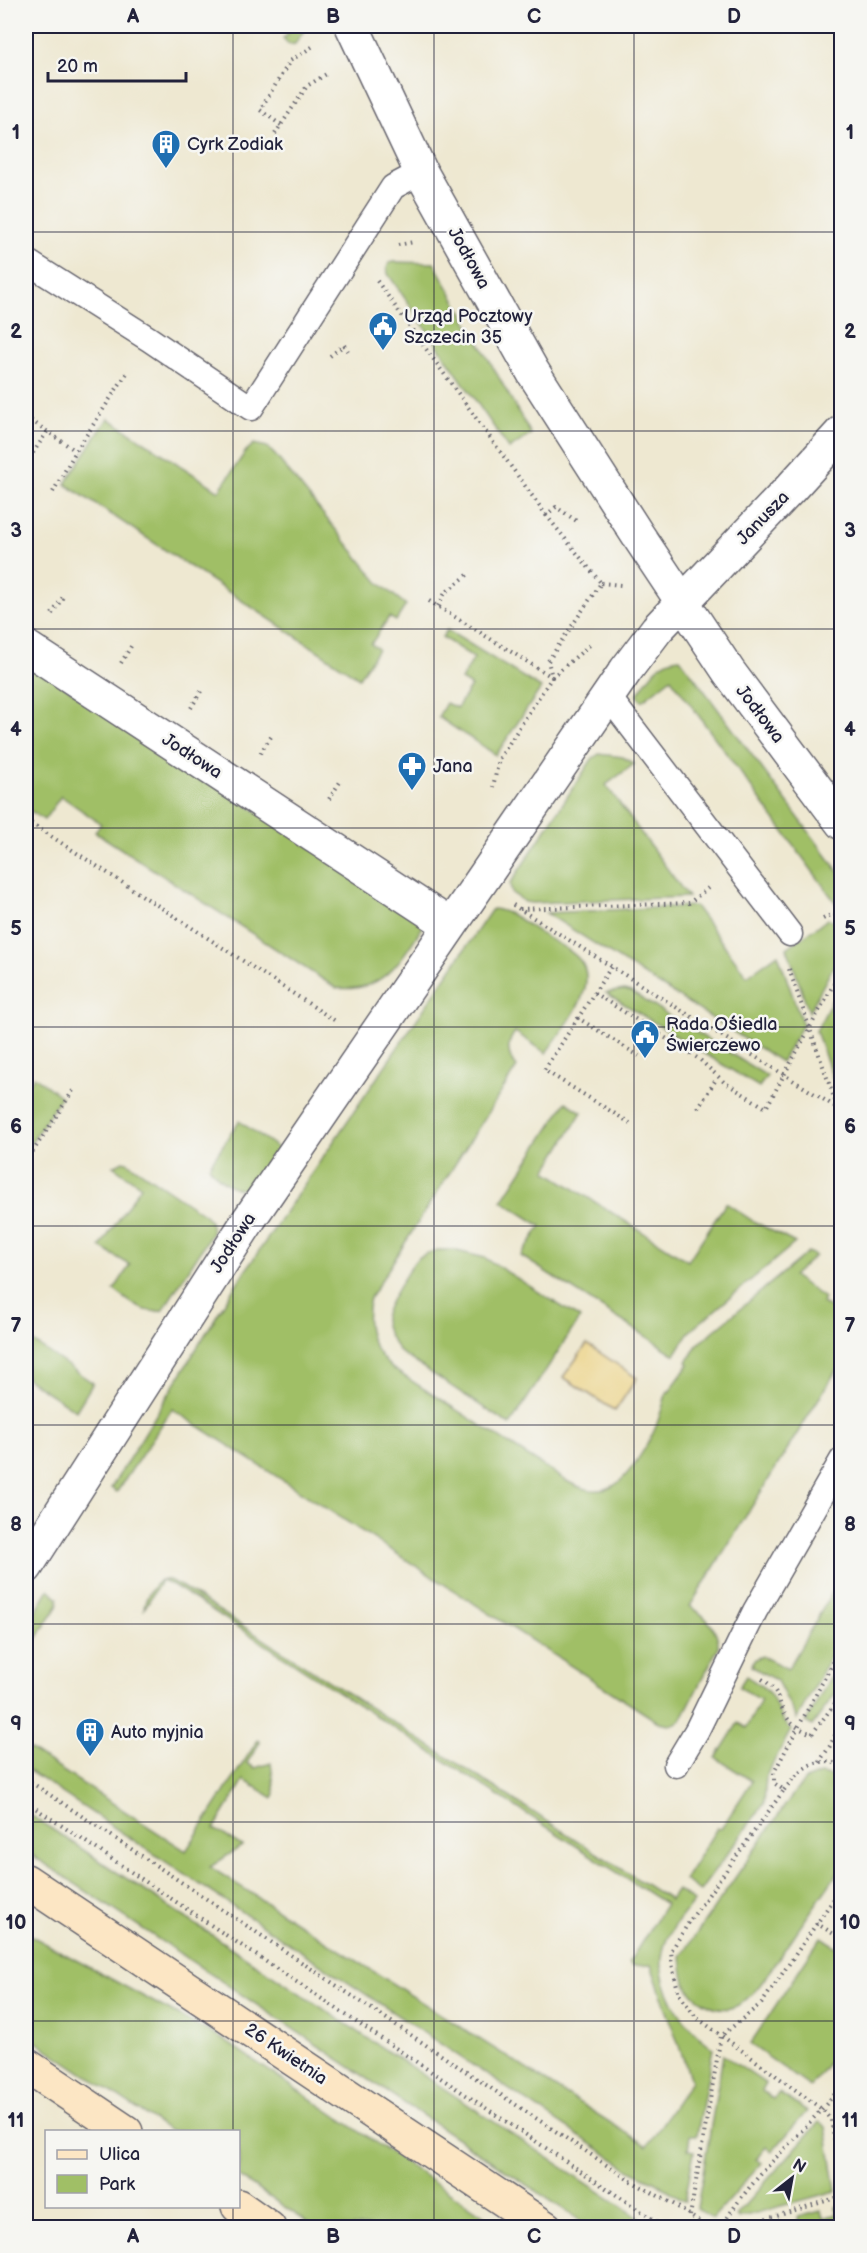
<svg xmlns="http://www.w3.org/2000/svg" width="867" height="2253" viewBox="0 0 867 2253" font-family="'Balsamiq Sans',sans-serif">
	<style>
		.green { fill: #a0bf66; stroke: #617050; stroke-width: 1.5 }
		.sand { fill: #eeda9e; stroke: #887e6c; stroke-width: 1.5 }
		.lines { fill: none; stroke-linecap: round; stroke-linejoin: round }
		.lane-casing { stroke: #696770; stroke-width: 27 }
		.street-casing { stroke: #696770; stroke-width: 36 }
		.secondary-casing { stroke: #696770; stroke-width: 36 }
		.path { stroke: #696770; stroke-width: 4; stroke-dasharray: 1.5 4.5; stroke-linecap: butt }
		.lane { stroke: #fff; stroke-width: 24 }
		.street { stroke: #fff; stroke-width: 33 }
		.secondary { stroke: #fce6c4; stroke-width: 33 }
		.grid { fill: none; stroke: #22223b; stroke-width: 1.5; stroke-opacity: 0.55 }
		.labels { text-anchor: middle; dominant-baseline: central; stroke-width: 5; stroke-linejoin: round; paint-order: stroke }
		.poi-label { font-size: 18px; fill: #22223b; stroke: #f6f6f2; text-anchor: start }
		.street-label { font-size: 18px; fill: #22223b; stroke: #f6f6f2 }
		.neatline { fill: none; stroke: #22223b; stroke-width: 2 }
		.grid-label { font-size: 20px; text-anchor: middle; font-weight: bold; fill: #22223b }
	</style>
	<rect width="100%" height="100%" fill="#f6f6f2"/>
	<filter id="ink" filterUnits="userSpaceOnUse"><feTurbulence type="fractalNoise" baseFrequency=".0167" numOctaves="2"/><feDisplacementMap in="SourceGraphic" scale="12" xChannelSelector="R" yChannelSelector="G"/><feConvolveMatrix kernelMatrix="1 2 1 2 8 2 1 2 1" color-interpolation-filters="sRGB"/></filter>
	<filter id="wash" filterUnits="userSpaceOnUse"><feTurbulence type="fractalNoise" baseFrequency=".008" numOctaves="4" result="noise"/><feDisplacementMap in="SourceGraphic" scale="24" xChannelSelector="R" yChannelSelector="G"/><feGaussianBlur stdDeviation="1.35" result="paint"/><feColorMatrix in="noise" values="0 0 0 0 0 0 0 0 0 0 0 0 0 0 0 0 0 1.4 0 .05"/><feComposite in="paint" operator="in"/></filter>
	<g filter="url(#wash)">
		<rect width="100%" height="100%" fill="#eee8d1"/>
		<g class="green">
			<path d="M283 26H307L295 44C289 46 286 42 283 38L288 35Z"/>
			<path d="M394 262 434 263 531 434 509 449 388 274 387 268 389 263Z"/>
			<path d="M108 418 219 491 246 451 254 444 267 447 276 456 379 583 406 605 396 621 389 617 371 644 378 649 359 678 65 484Z"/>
			<path d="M447 630 541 688 496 755 438 717 446 703 457 708 471 686 461 680 474 658 442 637Z"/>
			<path d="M680 658 841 875V910L671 678 642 701 638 697V693C650 677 659 659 680 658Z"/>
			<path d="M26 661 426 922C402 957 386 994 336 988L95 832 101 824 61 796 44 820 26 808Z"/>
			<path d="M599 754 623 757 634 764 606 785 688 897 532 903 525 902 512 893 510 884 592 759Z"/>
			<path d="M695 906 747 976 778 954 803 1025 781 1062 546 913Z"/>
			<path d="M492 909C510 910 526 924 541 934 553 942 574 950 582 963 599 990 560 1032 546 1053L515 1032C506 1044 507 1056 517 1067L370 1298C363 1326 371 1350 393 1369L565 1480C578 1488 598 1495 613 1486 628 1478 647 1446 654 1431 660 1418 663 1404 667 1391L669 1392 689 1364 687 1362 697 1345 808 1252 815 1256 793 1276 824 1298 822 1303 841 1315V1363L690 1606C704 1615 720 1629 718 1648L681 1720C672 1726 668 1726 658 1722L172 1409 117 1492 111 1488 233 1289Z"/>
			<path d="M828 919 841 922V952L809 1012 787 948Z"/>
			<path d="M841 983V1101L816 1031Z"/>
			<path d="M624 990 631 992 767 1076 759 1087 606 993Z"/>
			<path d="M34 1076 61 1097 26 1150V1088Z"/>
			<path d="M566 1102 582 1112 546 1171 688 1261 726 1203 753 1221 795 1243 689 1332 675 1355 521 1256 541 1226 502 1201Z"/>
			<path d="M239 1121 285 1153C277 1162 266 1180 257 1186 240 1197 218 1180 209 1166Z"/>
			<path d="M123 1161 127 1162 205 1215 210 1220 212 1233 163 1310C145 1317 128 1300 114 1290L130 1265 100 1247 141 1186 113 1166Z"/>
			<path d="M438 1250H453L485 1258 580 1318 510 1425 401 1353C394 1344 385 1332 384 1320 382 1313 410 1266 417 1259 422 1254 431 1252 438 1250Z"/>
			<path d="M26 1337 93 1383 76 1411 26 1378Z"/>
			<path d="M841 1577V1636L797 1719 777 1681 751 1666 755 1659 762 1656 788 1669Z"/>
			<path d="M160 1580H169L179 1585 670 1900 677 1890 694 1901C685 1913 673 1925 667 1939 649 1979 681 2024 713 2048L697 2135H690L688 2150 694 2151 685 2201 654 2181 632 2171 26 1769V1747L186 1851 258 1740 260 1742 247 1763 255 1768 271 1763 275 1794 273 1798 244 1780 214 1829 242 1846 210 1867 647 2146 691 2081 651 1965 632 1966 629 1962 666 1904 173 1585 161 1581 144 1609C144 1599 153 1586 160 1580Z"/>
			<path d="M49 1589 58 1598V1605L26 1656V1627Z"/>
			<path d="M841 1657V1686L812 1726 806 1722Z"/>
			<path d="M746 1676C755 1682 766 1687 772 1697 779 1710 780 1721 791 1730L766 1776 764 1804 700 1891 684 1880 717 1828 721 1829 752 1781 716 1758 738 1723 746 1728 761 1700 739 1687Z"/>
			<path d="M820 1774 841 1778V1868L760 1985C752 1994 742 2006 730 2008 714 2011 693 1999 686 1984 682 1975 682 1966 681 1956L793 1794 805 1780Z"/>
			<path d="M26 1812 653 2227H590L26 1851Z"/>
			<path d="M26 1933 222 2039 501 2227H315L239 2177 238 2132 170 2131 26 2035Z"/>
			<path d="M821 1937 841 1950V2046L810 2087 750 2044Z"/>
			<path d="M723 2055 766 2084 762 2091 773 2099 779 2093 807 2111 772 2152 766 2147 756 2159 762 2163 712 2219 697 2208Z"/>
			<path d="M819 2122 826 2127 836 2191 738 2218 736 2215Z"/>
			<path d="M841 2206V2227H787L799 2224 798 2217 821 2211 823 2218 837 2214 836 2207Z"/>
		</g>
		<path class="sand" d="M587 1344 637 1378 615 1411 563 1377Z"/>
	</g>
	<g filter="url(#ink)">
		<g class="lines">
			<g class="lane-casing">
				<g id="lane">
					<path d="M26 261 149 339 251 408 393 187 421 172"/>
					<path d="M608 696 790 934"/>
					<path d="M676 1765 697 1730 755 1611 842 1460"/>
				</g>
			</g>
			<g class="street-casing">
				<g id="street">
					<path d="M352 26 421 172 533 372 637 534 729 672 842 823"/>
					<path d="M26 647 450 925"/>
					<path d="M26 1567 250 1218 626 670 657 629 790 489 842 432"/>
				</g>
			</g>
			<g class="secondary-casing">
				<g id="secondary">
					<path d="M26 1881 546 2228"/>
					<path d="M26 2065 126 2132"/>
					<path d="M238 2206 269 2228"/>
				</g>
			</g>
			<g class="path">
				<path d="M281 125 260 110 290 61 315 45"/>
				<path d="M275 134 307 86 328 73"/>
				<path d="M398 245 414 242"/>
				<path d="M377 281 546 515 556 507 578 522"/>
				<path d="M330 356 344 345 348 351"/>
				<path d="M26 417 76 451"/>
				<path d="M33 453 47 432"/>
				<path d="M53 492 76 451 129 370"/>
				<path d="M546 515 601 583 548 661 552 677 591 644"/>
				<path d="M601 583 621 585"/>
				<path d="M429 601 552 677 499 759 493 787"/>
				<path d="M438 606 445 593 470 573"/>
				<path d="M52 614 63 597"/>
				<path d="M121 663 133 643"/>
				<path d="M191 708 203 688"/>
				<path d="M260 753 273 734"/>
				<path d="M329 799 342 779"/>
				<path d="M26 820 337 1022"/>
				<path d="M513 905 842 1111"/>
				<path d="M520 909 689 903 708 888"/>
				<path d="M823 919 833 914 842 916"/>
				<path d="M611 967 578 1018 639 1056"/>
				<path d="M789 969 838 1109"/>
				<path d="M594 993 699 1059 724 1082 766 1108 842 969"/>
				<path d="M578 1018 544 1070 630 1123"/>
				<path d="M698 1108 717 1078"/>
				<path d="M26 1162 74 1089"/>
				<path d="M26 1616 31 1607"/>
				<path d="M842 1646 774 1772V1783L784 1790 691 1919 671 1951 673 1970 679 1994 696 2017 823 2110 831 2120 842 2181"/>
				<path d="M762 1679C783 1692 776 1703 788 1719 794 1727 803 1730 812 1734L842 1694"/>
				<path d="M819 1762 830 1746 842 1720"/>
				<path d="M26 1779 629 2180 675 2205 708 2228"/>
				<path d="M784 1790C801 1768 812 1756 842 1765"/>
				<path d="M26 1802 666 2228"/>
				<path d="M816 1923 842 1939"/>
				<path d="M690 2216 721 2036 762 2003 842 1887"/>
				<path d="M721 2228C752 2174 804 2134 842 2085"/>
				<path d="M737 2228 842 2196"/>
			</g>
			<use href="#lane" class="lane"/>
			<use href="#street" class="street"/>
			<use href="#secondary" class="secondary"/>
		</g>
	</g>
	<path class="grid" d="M233 26V2132M434 26V2228M634 26V2228M26 232H842M26 431H842M26 629H842M26 828H842M26 1027H842M26 1226H842M26 1425H842M26 1624H842M26 1822H842M26 2021H842M233 2206V2228"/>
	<defs>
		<g id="building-pin" transform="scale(1.5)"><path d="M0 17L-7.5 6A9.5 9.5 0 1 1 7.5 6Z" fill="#1f6fb2" stroke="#f6f6f2"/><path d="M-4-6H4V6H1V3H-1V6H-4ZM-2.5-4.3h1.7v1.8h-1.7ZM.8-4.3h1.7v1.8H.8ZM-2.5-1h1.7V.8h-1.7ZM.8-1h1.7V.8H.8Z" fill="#fff"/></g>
		<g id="civic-pin" transform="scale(1.5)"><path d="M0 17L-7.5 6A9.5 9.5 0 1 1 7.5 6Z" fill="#1f6fb2" stroke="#f6f6f2"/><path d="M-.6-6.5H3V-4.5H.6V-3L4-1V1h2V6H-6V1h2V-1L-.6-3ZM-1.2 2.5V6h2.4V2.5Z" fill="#fff"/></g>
		<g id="pharmacy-pin" transform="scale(1.5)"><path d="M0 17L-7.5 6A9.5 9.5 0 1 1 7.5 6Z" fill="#1f6fb2" stroke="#f6f6f2"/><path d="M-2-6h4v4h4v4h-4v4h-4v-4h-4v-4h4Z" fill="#fff"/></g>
	</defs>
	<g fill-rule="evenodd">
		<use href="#building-pin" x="166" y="144"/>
		<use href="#civic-pin" x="383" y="326"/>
		<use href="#pharmacy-pin" x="412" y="766"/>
		<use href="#civic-pin" x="645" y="1034"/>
		<use href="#building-pin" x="90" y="1732"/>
	</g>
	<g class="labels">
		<g class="poi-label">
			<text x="187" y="144">Cyrk Zodiak</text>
			<text x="404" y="316">Urząd Pocztowy<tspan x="404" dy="21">Szczecin 35</tspan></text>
			<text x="433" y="766">Jana</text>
			<text x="666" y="1024">Rada Ośiedla<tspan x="666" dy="21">Świerczewo</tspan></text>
			<text x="111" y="1732">Auto myjnia</text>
		</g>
		<g class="street-label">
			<text transform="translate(469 258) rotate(61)">Jodłowa</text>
			<text transform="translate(763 518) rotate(-46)">Janusza</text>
			<text transform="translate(760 714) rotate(53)">Jodłowa</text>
			<text transform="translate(192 756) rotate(33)">Jodłowa</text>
			<text transform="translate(233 1243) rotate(-57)">Jodłowa</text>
			<text transform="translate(286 2054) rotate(34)">26 Kwietnia</text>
		</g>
	</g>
	<rect width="867" height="2253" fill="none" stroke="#f6f6f2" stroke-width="66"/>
	<rect x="45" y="2130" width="195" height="78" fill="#f6f6f2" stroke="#a1a1a9" stroke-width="1.5"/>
	<rect x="57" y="2150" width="30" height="9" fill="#fce6c4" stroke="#a1a1a9" stroke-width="1.5"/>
	<text x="99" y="2160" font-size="18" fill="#22223b">Ulica</text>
	<rect x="57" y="2175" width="30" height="18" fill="#a0bf66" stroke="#a1a1a9" stroke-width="1.5"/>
	<text x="99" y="2190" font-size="18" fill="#22223b">Park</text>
	<g transform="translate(792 2178) rotate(31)" stroke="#f6f6f2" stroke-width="4.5" paint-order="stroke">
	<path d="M0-4.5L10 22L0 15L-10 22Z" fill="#22223b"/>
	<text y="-9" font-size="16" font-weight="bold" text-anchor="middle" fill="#22223b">N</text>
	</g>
	<path d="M48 72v9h138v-9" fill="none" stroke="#22223b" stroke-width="3"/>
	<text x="57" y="72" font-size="18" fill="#22223b" stroke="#f6f6f2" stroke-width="4.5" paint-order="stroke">20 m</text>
	<rect x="33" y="33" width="801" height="2187" class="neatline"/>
	<g class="grid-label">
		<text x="133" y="23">A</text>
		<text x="333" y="23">B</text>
		<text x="534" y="23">C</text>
		<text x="734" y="23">D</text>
		<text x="16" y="139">1</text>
		<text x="850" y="139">1</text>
		<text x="16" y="338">2</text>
		<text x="850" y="338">2</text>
		<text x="16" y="537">3</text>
		<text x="850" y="537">3</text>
		<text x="16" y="736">4</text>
		<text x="850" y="736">4</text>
		<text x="16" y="935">5</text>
		<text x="850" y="935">5</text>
		<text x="16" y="1133">6</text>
		<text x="850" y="1133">6</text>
		<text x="16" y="1332">7</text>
		<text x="850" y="1332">7</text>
		<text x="16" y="1531">8</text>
		<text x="850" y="1531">8</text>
		<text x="16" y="1730">9</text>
		<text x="850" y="1730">9</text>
		<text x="16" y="1929">10</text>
		<text x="850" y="1929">10</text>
		<text x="16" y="2127">11</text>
		<text x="850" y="2127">11</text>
		<text x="133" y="2243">A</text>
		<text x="333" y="2243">B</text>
		<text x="534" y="2243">C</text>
		<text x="734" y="2243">D</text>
	</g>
</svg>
